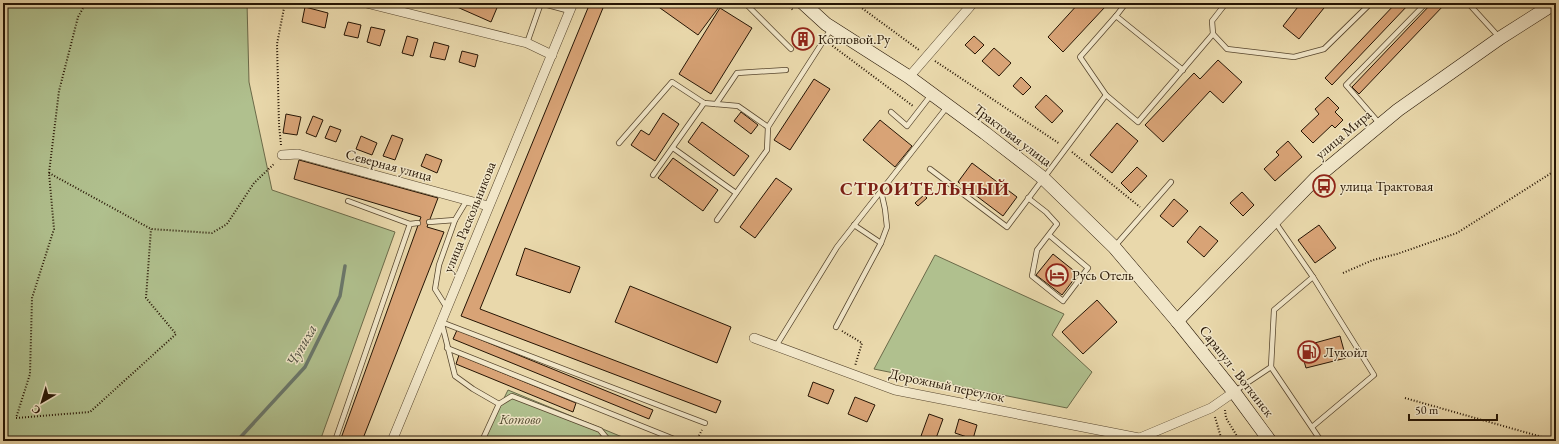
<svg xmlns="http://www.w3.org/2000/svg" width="1559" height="444" viewBox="0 0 1559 444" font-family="'EB Garamond',serif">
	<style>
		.green { fill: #b0c08e; stroke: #6b6a49 }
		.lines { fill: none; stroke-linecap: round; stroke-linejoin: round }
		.stream { stroke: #6a776b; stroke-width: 3.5 }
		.building { fill: #d8a376; stroke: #261504 }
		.service-casing { stroke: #57462e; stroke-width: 6 }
		.minor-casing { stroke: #57462e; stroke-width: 10 }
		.secondary-casing { stroke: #261504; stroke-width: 14 }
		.path { stroke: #261504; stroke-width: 2; stroke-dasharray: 1 2; stroke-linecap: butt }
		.service { stroke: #f1e6c8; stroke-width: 4.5 }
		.minor { stroke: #f1e6c8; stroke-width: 9 }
		.secondary { stroke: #f1e6c8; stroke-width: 13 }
		.labels { text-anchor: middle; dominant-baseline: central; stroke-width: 3; stroke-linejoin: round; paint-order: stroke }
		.poi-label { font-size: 14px; fill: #261504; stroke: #f1e6c8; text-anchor: start }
		.street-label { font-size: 14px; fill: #261504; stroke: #f1e6c8 }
		.park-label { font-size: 14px; font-style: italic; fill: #4f482d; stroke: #f1e6c8 }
		.water-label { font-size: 15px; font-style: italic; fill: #4e4e40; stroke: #f1e6c8 }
		.district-label { font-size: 18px; font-weight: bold; letter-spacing: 1px; fill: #7a1f14; stroke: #f1e6c8 }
	</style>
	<rect width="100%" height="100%" fill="#e9d8ab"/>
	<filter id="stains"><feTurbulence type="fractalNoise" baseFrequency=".005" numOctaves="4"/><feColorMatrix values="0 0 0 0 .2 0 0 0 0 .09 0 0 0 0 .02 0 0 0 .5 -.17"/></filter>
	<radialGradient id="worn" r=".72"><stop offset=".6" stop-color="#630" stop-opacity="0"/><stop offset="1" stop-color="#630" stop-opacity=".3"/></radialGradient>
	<g class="green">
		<path d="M3 3H247L249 82 272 190 395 232 320 441H3Z"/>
		<path d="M935 255 1064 314 1052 335 1092 372 1067 408 874 369Z"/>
		<path d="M508 390 632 441H483Z"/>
	</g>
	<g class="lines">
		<path class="stream" d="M237 441 305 367 340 296 345 266"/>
	</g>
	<g class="building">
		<path d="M448 3H499L491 22Z"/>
		<path d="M590 3H605L480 309 721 401 716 413 461 316Z"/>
		<path d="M653 3H714L719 7 698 35Z"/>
		<path d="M1079 3H1100L1105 7 1063 52 1048 37Z"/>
		<path d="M1301 3H1328L1299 39 1283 26Z"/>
		<path d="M1396 3H1410L1332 85 1325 78Z"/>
		<path d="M1432 3H1443L1445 4 1359 94 1352 87Z"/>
		<path d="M305 7 328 13 325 28 302 22Z"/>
		<path d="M720 8 752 28 711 94 679 74Z"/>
		<path d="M348 22 361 25 358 38 344 35Z"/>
		<path d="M371 27 385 30 380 46 367 42Z"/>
		<path d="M802 30 812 41 804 49 793 37Z"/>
		<path d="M407 36 418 39 413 56 402 53Z"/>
		<path d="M974 36 984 45 975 54 965 45Z"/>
		<path d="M434 42 449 46 445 60 430 57Z"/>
		<path d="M994 48 1011 63 999 76 982 61Z"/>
		<path d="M462 51 478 55 475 67 459 62Z"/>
		<path d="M1218 60 1242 82 1223 103 1210 91 1163 142 1145 125 1194 73 1200 79Z"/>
		<path d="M1021 77 1031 87 1023 95 1013 86Z"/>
		<path d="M814 79 830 89 790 150 774 140Z"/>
		<path d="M1046 95 1063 111 1052 123 1035 107Z"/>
		<path d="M1328 97 1339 108 1335 112 1343 120 1335 128 1332 125 1313 143 1301 131 1319 114 1315 109Z"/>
		<path d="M741 112 758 125 751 134 734 121Z"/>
		<path d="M663 113 679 124 655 161 631 145 641 130 649 135Z"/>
		<path d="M286 114 301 117 297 135 283 133Z"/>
		<path d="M313 116 323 120 316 137 306 133Z"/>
		<path d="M880 120 912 146 895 167 863 140Z"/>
		<path d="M702 122 749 156 734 176 688 142Z"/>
		<path d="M1117 123 1138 141 1112 173 1090 155Z"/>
		<path d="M330 126 341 130 336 142 325 138Z"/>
		<path d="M392 135 403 139 395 160 383 156Z"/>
		<path d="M361 136 377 143 372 155 356 149Z"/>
		<path d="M1288 141 1302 157 1275 181 1264 169 1279 155 1276 152Z"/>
		<path d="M426 154 442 160 437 173 421 166Z"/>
		<path d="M673 158 718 190 703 211 658 178Z"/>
		<path d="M299 160 438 198 427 227 444 232 362 441H340L421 217 294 179Z"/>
		<path d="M972 163 1017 197 1003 216 958 182Z"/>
		<path d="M1137 167 1147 176 1131 193 1121 183Z"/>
		<path d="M776 178 792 189 755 238 740 227Z"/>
		<path d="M1242 192 1254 205 1243 216 1230 203Z"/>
		<path d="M924 195 927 198 918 206 915 203Z"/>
		<path d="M1174 199 1188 211 1173 227 1160 216Z"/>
		<path d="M1319 225 1336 248 1315 263 1298 240Z"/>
		<path d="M1200 226 1218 241 1204 257 1187 242Z"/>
		<path d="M525 248 580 267 570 293 516 275Z"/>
		<path d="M1053 254 1078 274 1062 295 1036 275Z"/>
		<path d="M630 286 731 327 717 363 615 322Z"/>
		<path d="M1097 300 1117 322 1083 354 1062 332Z"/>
		<path d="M457 330 653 410 649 419 453 339Z"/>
		<path d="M1340 336 1346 358 1306 368 1300 347Z"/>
		<path d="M459 355 576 403 573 412 456 364Z"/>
		<path d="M813 382 834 390 828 404 808 396Z"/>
		<path d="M855 397 875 405 867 422 848 414Z"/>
		<path d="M929 414 943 419 935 441 921 436Z"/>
		<path d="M959 419 977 425 973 439 955 433Z"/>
	</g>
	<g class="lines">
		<g class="service-casing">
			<g id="service">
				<path d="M540 3 570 11"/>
				<path d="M745 3 791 49"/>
				<path d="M1226 3 1212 21 1213 34 1227 49 1294 57 1324 49 1371 3"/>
				<path d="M1468 3 1499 37"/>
				<path d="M1116 16 1126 3"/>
				<path d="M527 43 541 3"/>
				<path d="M1106 95 1080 57 1116 16 1183 70"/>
				<path d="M716 104 737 73 786 70"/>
				<path d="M891 112 907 126 931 95"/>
				<path d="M1379 123 1346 85 1426 3"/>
				<path d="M619 143 672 82 704 103 738 106 768 127 831 29"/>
				<path d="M673 148 736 193"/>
				<path d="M930 169 1007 227 1106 95 1138 122 1213 34"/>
				<path d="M653 175 704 103"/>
				<path d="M881 191 885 209 887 227 881 243"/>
				<path d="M1028 198 1046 212 1057 224 1037 250 1032 276 1063 301 1088 268 1049 235"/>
				<path d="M348 201 410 224"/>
				<path d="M717 220 767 150 768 127"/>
				<path d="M429 222 455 220 467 200"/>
				<path d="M1275 222 1313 277 1274 310 1271 367 1321 441"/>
				<path d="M1115 246 1171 182"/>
				<path d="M447 308 435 289 439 265 455 220"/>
				<path d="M441 322 705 423"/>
				<path d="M442 324 455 376 473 389 499 404"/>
				<path d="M836 327 881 243 854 225"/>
				<path d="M776 346 837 247 947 107"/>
				<path d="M447 348 674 439"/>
				<path d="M1235 391 1271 367"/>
				<path d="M1312 427 1374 375 1313 277"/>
				<path d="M335 441 410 224 418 223"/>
				<path d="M482 441 499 404 512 396 600 430 609 441"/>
			</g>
		</g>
		<g class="minor-casing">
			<g id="minor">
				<path d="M366 3 527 43 552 55"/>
				<path d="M909 77 973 3"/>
				<path d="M282 155 298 154 488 206"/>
				<path d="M754 338 895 390 1139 438"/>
				<path d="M1135 440 1211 408 1234 392"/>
				<path d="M392 441 573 3"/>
			</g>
		</g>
		<g class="secondary-casing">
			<g id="secondary">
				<path d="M803 3 826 24 909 77 985 133 1043 178 1114 247 1177 321 1234 392 1270 441"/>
				<path d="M1177 321 1316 178 1398 110 1500 38 1555 3"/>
			</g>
		</g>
		<g class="path">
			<path d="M86 3 78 17 59 91 49 173 54 229 32 298 30 374 16 418 90 412 176 334 146 298 151 229"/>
			<path d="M785 3 793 10"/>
			<path d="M855 3 919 50"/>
			<path d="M830 44 913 106"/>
			<path d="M935 61 1060 144"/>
			<path d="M281 145 279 125 277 44 285 3"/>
			<path d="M1072 152 1140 207"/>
			<path d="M49 173 151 229 212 233 227 224 254 183 275 163"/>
			<path d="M1343 273 1373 260 1397 254 1457 233 1556 170"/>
			<path d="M842 331 862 343 855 366"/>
			<path d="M1405 398 1556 441"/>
			<path d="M1225 410 1226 418 1240 441"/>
			<path d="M1215 417 1222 441"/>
			<path d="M696 441 702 430"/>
			<path d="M1552 441 1556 432"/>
		</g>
		<use href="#service" class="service"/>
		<use href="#minor" class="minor"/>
		<use href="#secondary" class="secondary"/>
	</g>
	<defs>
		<g id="building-ring" transform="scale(1.15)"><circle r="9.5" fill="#f1e6c8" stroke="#8f2418" stroke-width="1.5"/><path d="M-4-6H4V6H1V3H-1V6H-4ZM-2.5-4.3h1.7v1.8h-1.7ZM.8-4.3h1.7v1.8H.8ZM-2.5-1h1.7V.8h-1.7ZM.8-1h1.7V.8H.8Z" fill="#8f2418"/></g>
		<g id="bus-ring" transform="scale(1.15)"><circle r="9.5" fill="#f1e6c8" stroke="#8f2418" stroke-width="1.5"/><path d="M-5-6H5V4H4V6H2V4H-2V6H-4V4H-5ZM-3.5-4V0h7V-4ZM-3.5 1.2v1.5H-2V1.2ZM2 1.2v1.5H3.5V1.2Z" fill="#8f2418"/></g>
		<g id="hotel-ring" transform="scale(1.15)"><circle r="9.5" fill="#f1e6c8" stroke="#8f2418" stroke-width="1.5"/><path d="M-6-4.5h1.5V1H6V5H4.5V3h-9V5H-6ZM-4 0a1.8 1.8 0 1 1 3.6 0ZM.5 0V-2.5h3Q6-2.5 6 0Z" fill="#8f2418"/></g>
		<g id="fuel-ring" transform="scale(1.15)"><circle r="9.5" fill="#f1e6c8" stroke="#8f2418" stroke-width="1.5"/><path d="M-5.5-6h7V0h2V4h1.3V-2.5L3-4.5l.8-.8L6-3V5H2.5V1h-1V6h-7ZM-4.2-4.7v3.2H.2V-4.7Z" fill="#8f2418"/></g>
	</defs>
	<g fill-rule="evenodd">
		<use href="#building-ring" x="803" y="39"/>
		<use href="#bus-ring" x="1324" y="186"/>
		<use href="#hotel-ring" x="1057" y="275"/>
		<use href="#fuel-ring" x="1309" y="352"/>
	</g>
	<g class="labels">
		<g class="poi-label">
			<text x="818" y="39">Котловой.Ру</text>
			<text x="1340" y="186">улица Трактовая</text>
			<text x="1072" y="275">Русь Отель</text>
			<text x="1324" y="352">Лукойл</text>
		</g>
		<g class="street-label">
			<text transform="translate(1343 134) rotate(-40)">улица Мира</text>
			<text transform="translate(1013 135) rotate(37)">Трактовая улица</text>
			<text transform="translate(389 165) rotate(15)">Северная улица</text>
			<text transform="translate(469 217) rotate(-68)">улица Раскольникова</text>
			<text transform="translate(1237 371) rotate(52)">Сарапул - Воткинск</text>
			<text transform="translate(947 385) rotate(12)">Дорожный переулок</text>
		</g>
		<g class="park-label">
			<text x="520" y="419">Котово</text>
		</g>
		<g class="water-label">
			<text transform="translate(301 345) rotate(-60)">Чупиха</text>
		</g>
		<g class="district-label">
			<text x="925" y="188">СТРОИТЕЛЬНЫЙ</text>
		</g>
	</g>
	<rect width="1559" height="444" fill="none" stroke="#e9d8ab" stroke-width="16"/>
	<rect x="4" y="4" width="1551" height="436" fill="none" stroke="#261504" stroke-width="2"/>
	<rect x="8" y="8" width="1543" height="428" fill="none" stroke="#261504"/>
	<g transform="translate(42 402) rotate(218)" stroke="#f1e6c8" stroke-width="3" paint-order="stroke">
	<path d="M0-3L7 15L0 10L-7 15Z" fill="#261504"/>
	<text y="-6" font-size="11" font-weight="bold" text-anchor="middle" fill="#261504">С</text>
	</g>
	<path d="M1409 414v6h88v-6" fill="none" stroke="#261504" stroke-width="2"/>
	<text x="1415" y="414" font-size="12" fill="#261504" stroke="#f1e6c8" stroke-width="3" paint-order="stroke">50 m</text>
	<rect width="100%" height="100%" filter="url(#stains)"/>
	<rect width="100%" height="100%" fill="url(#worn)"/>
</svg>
